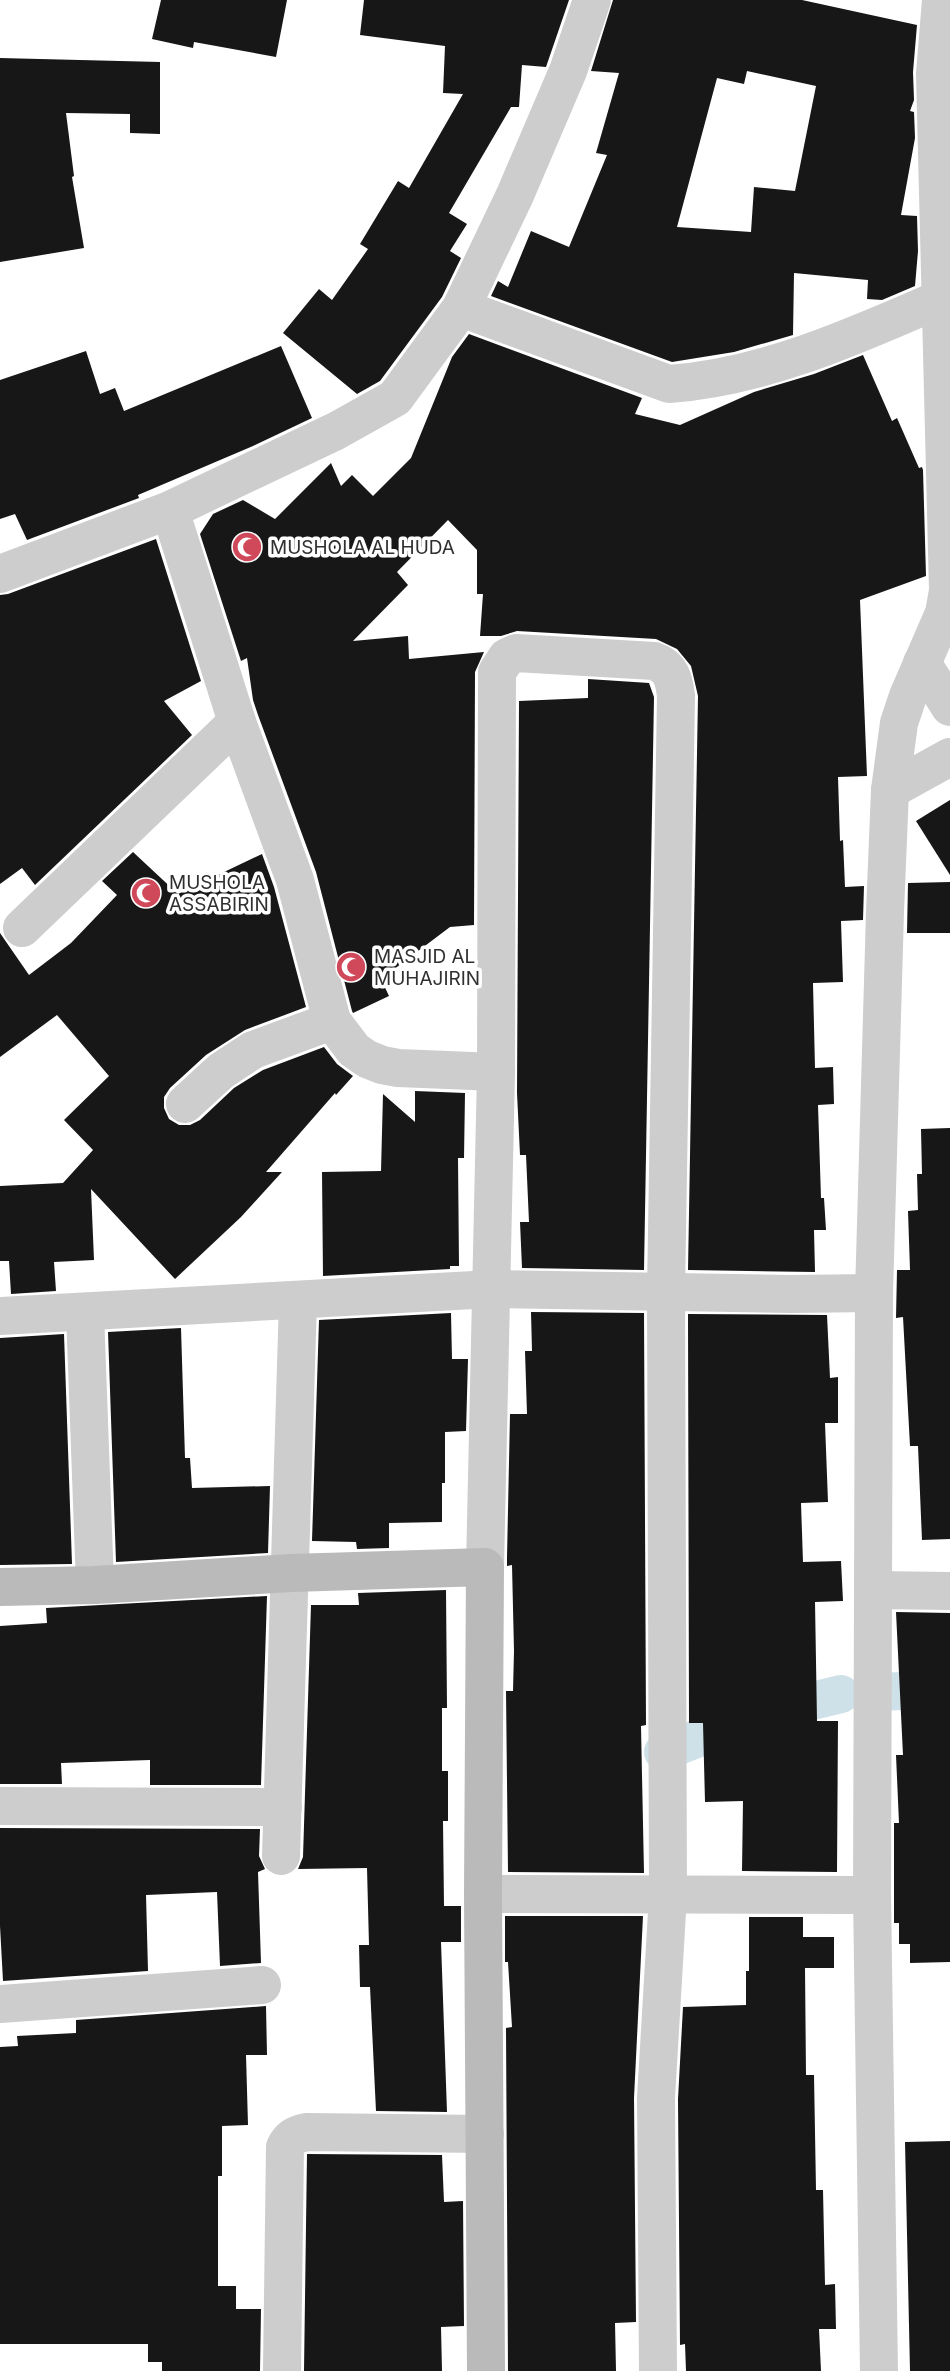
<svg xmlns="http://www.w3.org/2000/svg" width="950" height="2371" viewBox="0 0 950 2371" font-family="Inter,sans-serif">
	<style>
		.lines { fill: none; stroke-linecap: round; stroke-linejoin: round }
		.canal { stroke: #cee0e8; stroke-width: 38 }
		.building { fill: #171717; fill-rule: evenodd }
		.street { stroke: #cdcdcd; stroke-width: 38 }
		.secondary { stroke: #bababa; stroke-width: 38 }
		.labels { text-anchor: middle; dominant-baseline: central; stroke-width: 7; stroke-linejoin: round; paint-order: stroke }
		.poi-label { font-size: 19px; fill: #303030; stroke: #fff; text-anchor: start }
	</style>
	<rect width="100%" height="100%" fill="#fff"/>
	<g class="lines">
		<g class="canal">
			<path d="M879 1692 950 1689"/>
			<path d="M663 1752 763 1713 841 1694"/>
		</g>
	</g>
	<g class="building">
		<path d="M161 0H287L276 57 194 42 193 48 152 39Z"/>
		<path d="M364 0H569L546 67 522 65 519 107H511L449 213 467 224 450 251 461 258 442 297 380 381 357 394 283 333 319 289 332 300 368 249 360 244 398 181 409 188 463 94 443 93 445 46 360 35Z"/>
		<path d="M613 0H802L917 25 913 72 914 100 910 111 914 112 915 138 901 215 917 216 918 251 915 286 882 300 867 299 868 280 794 273 793 335 734 352 672 362 491 296 498 281 508 287 531 231 569 247 607 155 596 153 619 73 591 71ZM747 71 816 86 795 191 754 187 751 232 677 227 717 78 744 84Z"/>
		<path d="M0 58 160 62V134L130 133V114L66 113 74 176 72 177 84 248 0 262Z"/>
		<path d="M469 334 642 398 635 414 680 425 754 392 814 374 863 355 892 421 897 418 919 468 922 467 923 470 926 576 860 600 867 776 838 777 840 841 843 840 845 887 864 886 863 920 841 921 843 982 813 983 815 1068 833 1067 834 1104 818 1105 821 1198H824L826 1230H814L815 1272 688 1270 698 696 691 666 677 649 656 639 517 631 501 636H480L483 594H477V550L448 520 397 572 408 585 353 641 408 636 409 659 484 652 475 672 474 925 450 927 381 979 389 996 353 1013 352 1011 316 872 258 715 253 700 247 658 241 661 200 534 213 514 243 500 275 519 331 463 341 486 352 475 373 496 411 458 452 357Z"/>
		<path d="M281 346 312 418 253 446 138 495 139 498 27 540 15 514 0 519V380L86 351 100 394 115 388 124 411Z"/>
		<path d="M156 539 201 681 164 701 192 735 35 885 22 868 0 884V595L8 594Z"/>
		<path d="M588 679 649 683 654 697 644 1270 522 1268 520 1222H529L526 1155H520L517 1093 519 701 588 698Z"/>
		<path d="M950 800V875L916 821Z"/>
		<path d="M133 852 178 894 262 854 274 887 306 1007 245 1030 206 1055 170 1088 164 1097V1108L169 1119 179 1125H190L200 1120 234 1088 263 1070 324 1047 337 1064 353 1076 336 1095 335 1093 266 1172H282L241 1217 175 1279 91 1189 94 1260 54 1262 56 1291 11 1294 9 1261H0V1186L63 1183 93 1150 64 1120 109 1076 57 1015 0 1057V933L29 975 71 943 117 895 102 881Z"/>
		<path d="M950 882V933H907L908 883Z"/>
		<path d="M415 1091 465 1093 464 1158H458L459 1266H450V1269L323 1276 322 1172 381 1171 383 1094 415 1122Z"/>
		<path d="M950 1128V1539L922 1540 918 1446H910L903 1317 896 1318 897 1270H910L908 1211 918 1210 917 1174H922L921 1129Z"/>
		<path d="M531 1312 644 1313 646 1725 641 1726 644 1873 508 1872 506 1691H513L514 1651 512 1565 507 1566V1558L510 1414H527L525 1351H532Z"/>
		<path d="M451 1313 452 1359H468L466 1431 445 1432V1483H442V1522L389 1523V1548L357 1549 356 1542 312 1541 319 1320Z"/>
		<path d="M688 1314 827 1315 830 1378 838 1377V1423H825L828 1502 801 1503 803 1562 841 1561 843 1601 815 1602 817 1721H838L837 1872 742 1871 743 1801 705 1802 703 1723H689Z"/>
		<path d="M181 1328 185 1458H190L192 1488 270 1486 268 1553 116 1562 108 1332Z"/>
		<path d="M64 1334 72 1564 0 1565V1338Z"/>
		<path d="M446 1590 447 1708H442V1771H448V1821H443L444 1906H461V1942H441L447 2112 376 2111 370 1987H360L359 1945H369L367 1868 298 1869 303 1857 311 1605H359L358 1593Z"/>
		<path d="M267 1596 261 1785H150V1760L61 1763 62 1784H0V1626L47 1623 46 1608Z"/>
		<path d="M896 1612 950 1613V1962L910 1963V1944H899V1923H894V1823H899L896 1755H903Z"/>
		<path d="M0 1828 260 1829 259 1856 265 1869 258 1872 261 1963 220 1966 217 1892 146 1895 148 1971 3 1981 0 1926Z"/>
		<path d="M505 1916H643L634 2098 636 2322 615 2323 616 2371H508L506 2028 512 2027 508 1962H505Z"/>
		<path d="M749 1917H803V1937H834V1968H805L806 2075H814L816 2190H823L825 2285 835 2284 836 2329H819L821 2371H686L685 2344 680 2345 678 2099 683 2007 746 2005V1971H749Z"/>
		<path d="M266 2006 267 2055H246L248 2125 222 2126V2176H218V2286H236V2309H261L260 2371H162V2362H148V2344H0V2047L18 2046 17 2036 76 2033V2020Z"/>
		<path d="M950 2141V2371H910L905 2142Z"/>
		<path d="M307 2154 442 2155 444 2202 463 2201 464 2326 441 2327 442 2371H304Z"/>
	</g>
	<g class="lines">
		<g class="street">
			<path d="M461 308 669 384C764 377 853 337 940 299"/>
			<path d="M170 510 237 722 295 880 332 1021 354 1050 367 1059 382 1065 398 1068 496 1072"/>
			<path d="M0 574 170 510 336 431 395 398 461 308 515 195 568 71 592 0"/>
			<path d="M922 663 950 707"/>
			<path d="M890 790 950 757"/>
			<path d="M22 928 237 722"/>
			<path d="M185 1104 221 1071 253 1050 332 1021"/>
			<path d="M85 1312 95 1585"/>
			<path d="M0 1316 492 1289 790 1294 874 1293"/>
			<path d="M485 1567 496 1072 497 672 507 657 516 653 654 661C671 667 674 679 676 696L666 1291 668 1895 656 2098 658 2371"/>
			<path d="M873 1590 950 1591"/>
			<path d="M0 1806 283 1807"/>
			<path d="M281 1856 298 1300"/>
			<path d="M483 1894 872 1895"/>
			<path d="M0 2004 262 1985"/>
			<path d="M282 2371 285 2147C290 2137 296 2134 307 2132L485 2134"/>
			<path d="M879 2371 872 1895 874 1293 885 912 890 790 899 723 908 696 944 613 948 591 935 74 941 0"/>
		</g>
		<path class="secondary" d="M0 1587 95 1585 291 1573 485 1567 483 1894 486 2371"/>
	</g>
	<defs>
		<g id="mosque-disc" transform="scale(1.575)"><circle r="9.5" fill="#d0495a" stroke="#fff"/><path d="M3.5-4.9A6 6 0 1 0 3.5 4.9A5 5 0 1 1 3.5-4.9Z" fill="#fff"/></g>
	</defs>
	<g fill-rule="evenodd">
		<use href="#mosque-disc" x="247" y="547"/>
		<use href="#mosque-disc" x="146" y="893"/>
		<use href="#mosque-disc" x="351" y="967"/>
	</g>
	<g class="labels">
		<g class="poi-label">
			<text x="270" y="547">MUSHOLA AL HUDA</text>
			<text x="169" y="882">MUSHOLA<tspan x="169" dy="22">ASSABIRIN</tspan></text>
			<text x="374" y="956">MASJID AL<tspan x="374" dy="22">MUHAJIRIN</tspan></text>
		</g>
	</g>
</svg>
